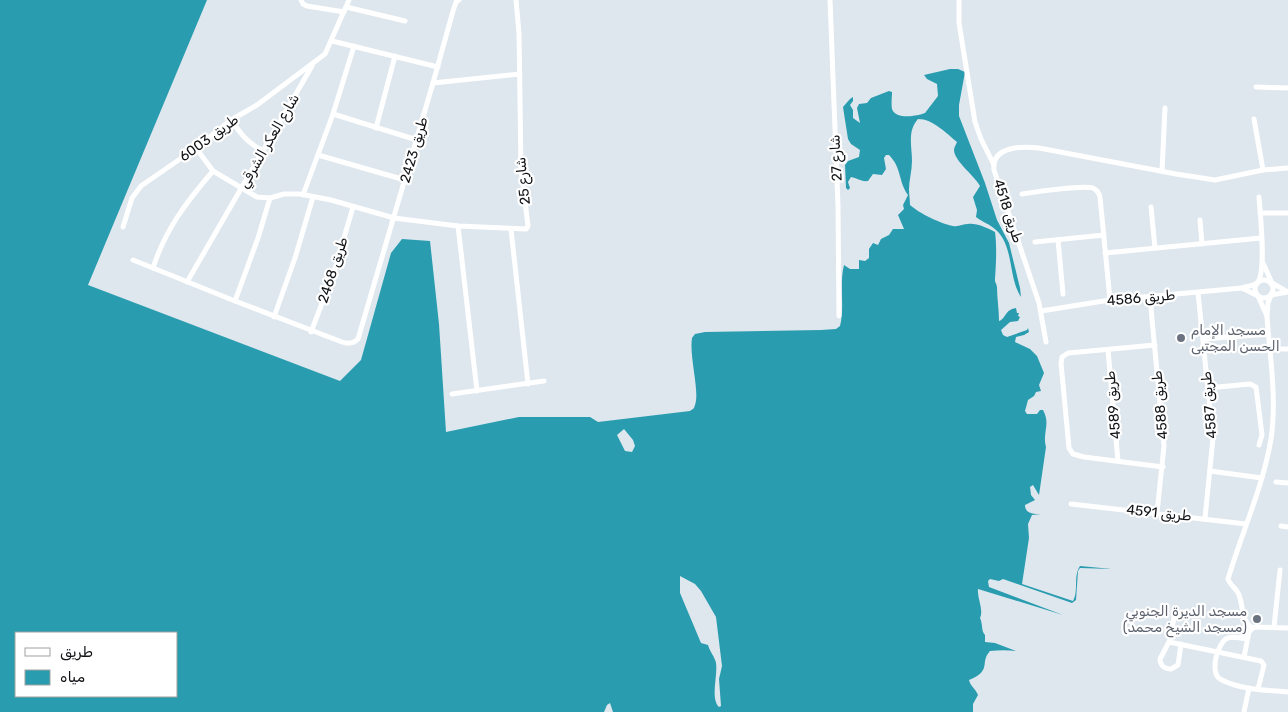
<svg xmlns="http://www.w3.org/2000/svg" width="1288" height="712" viewBox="0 0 1288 712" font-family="Rubik,Vazirmatn,sans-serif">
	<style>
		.water { fill: #299caf; fill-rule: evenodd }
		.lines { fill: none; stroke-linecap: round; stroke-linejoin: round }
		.minor { stroke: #fff; stroke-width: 5 }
		.worship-dot { fill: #6b7280; stroke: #fff; stroke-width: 2 }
		.labels { text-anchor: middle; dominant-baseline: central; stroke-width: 4.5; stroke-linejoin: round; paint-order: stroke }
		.street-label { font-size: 14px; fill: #111316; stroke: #fff }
		.worship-label { font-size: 14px; fill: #5b616d; stroke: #fff; text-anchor: start }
	</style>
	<rect width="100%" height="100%" fill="#dee7ee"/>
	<path class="water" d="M0 0H207L88 285 340 381 361 360 391 253 402 239 430 241 439 324 446 432 519 417H590L598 422 690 411C693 409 694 409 695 405 700 392 689 356 692 338L695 334 705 332 821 330 836 329 840 326C845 307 839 285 844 265L850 269H859V260L865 261 869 258V249L873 243 878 245 881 239 889 235 893 229H904L898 215 904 209 903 205 908 195C898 181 902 168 889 155H886L884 158 886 169 882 175 873 174 868 181C862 182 857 178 851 177L848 182 850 188 848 190 846 188 845 165 848 161 859 157 860 150 851 144 848 139 843 107 850 99 853 97V101L850 105 853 110V118L860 123 857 108 859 104 867 103 871 98 889 91 892 92C892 97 891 104 892 109 896 120 917 116 925 113L938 96 937 84 927 79 924 75 950 69H958L965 72 959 105V116L985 183 997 220 1009 243 1020 288 1021 297C1008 277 1014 246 996 230 990 224 982 222 976 217L977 210 973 197 980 186C975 176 954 161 954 150 954 147 956 145 957 142 946 133 933 119 918 119 907 131 912 147 912 161 912 171 909 180 909 189 909 195 910 200 910 205 919 213 941 224 953 226 959 227 963 224 968 224 977 223 987 228 995 232 997 247 996 264 995 279 995 284 996 281 997 287 997 298 999 310 999 321 1007 318 1004 310 1016 308L1017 313H1019L1018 316 1020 317 1018 321 1010 322 1001 330 1003 335 1007 337 1027 330 1028 328 1029 332 1024 335 1016 337 1015 342 1030 349 1037 356 1044 373 1039 385 1041 391 1036 392 1034 396 1028 400 1025 411 1027 414H1037L1040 410H1043C1051 424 1042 433 1046 447L1039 495 1033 485 1030 487 1031 495 1035 500 1025 505C1025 514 1034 514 1041 514L1032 515 1028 524 1029 538 1022 584 1073 601C1079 591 1073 576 1080 566L1112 569 1080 568 1078 571 1076 600 1072 603 1003 579 999 581 990 579 988 581 989 587 1063 615 978 589C977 599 984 609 980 618 983 624 981 631 985 635V642L995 643 1016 651C1008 650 999 650 990 651 979 663 993 670 969 680 970 686 976 689 978 695L973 704V712H613L610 703 607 705 604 712H0ZM624 429 633 440 635 446 632 452 625 451 617 435ZM680 576 695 584 701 591 716 617 722 666 719 679 721 706 719 707C710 698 718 676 716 663 715 657 710 652 708 645L701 643 680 593ZM16 633H176V696H16Z"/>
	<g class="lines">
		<g class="minor">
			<path d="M301 0 303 4 307 6 344 12"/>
			<path d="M830 0 838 206 839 316"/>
			<path d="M959 0V23L975 122 981 139 994 165"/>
			<path d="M346 7 405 21"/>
			<path d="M332 41 438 67"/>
			<path d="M433 83 520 74"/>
			<path d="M1256 87 1288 88"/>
			<path d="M333 114 417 140"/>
			<path d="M1254 119 1263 170"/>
			<path d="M231 120C241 134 248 144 264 151"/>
			<path d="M376 128 395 56"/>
			<path d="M196 148 213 171 257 197 270 198 284 194H300L331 200 394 218 458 226 526 229 528 226 521 169 519 33 516 0"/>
			<path d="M318 155 405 180"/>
			<path d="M1162 171 1165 108"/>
			<path d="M1022 194C1035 192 1084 185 1093 188 1097 190 1099 193 1100 197L1110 300"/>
			<path d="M303 195 333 114 354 46"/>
			<path d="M270 198 258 238 235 301 342 342C348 344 353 344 358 339L433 83 453 11 456 2 459 0"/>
			<path d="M1151 207 1155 248"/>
			<path d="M1260 213H1288"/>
			<path d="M1200 220 1202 244"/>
			<path d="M458 226 477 391"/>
			<path d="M123 227 132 198 141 186 196 148 231 120 257 105 325 54 349 0"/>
			<path d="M511 229 528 384"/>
			<path d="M1058 240 1063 294"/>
			<path d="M1035 242 1104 235"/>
			<path d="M1105 253 1261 238"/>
			<path d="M133 260 153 268C165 230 187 201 213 171"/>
			<path d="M1263 263 1272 283 1286 291"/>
			<path d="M153 268 235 301"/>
			<circle cx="1264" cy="289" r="9"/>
			<path d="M187 282 312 66"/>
			<path d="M1242 288 1258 296 1267 316"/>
			<path d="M1198 293 1213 438 1205 518"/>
			<path d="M1150 298 1164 446 1157 513"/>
			<path d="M1041 311 1110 300 1242 288C1247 286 1253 286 1257 283 1267 273 1260 213 1259 197"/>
			<path d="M274 317 295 258 313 197"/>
			<path d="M311 332 334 272 353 207"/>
			<path d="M1204 339 1268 334"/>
			<path d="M1046 342 1039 303 994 170C991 146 1023 146 1039 148L1176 174 1215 180 1263 170 1288 168"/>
			<path d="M1155 345 1068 353 1062 357 1061 363 1069 448 1073 454 1084 457 1163 467"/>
			<path d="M1282 349H1288"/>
			<path d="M1108 350 1118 461"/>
			<path d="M1208 388 1250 384 1256 387 1262 435 1259 445"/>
			<path d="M452 394 544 381"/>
			<path d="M1210 471 1262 478"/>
			<path d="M1276 482 1288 483"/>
			<path d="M1071 504 1246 524"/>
			<path d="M1281 526 1288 527"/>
			<path d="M1175 609 1171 638 1160 659C1160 665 1164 669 1171 669L1178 665 1181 644"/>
			<path d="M1274 627 1280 570"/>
			<path d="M1252 628C1240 619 1244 608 1239 595 1237 589 1230 585 1228 579 1242 532 1263 487 1271 439 1277 398 1270 358 1267 317L1268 303 1271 295 1288 292"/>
			<path d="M1247 639C1242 638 1233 636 1228 638 1218 641 1209 672 1220 679 1240 690 1266 690 1288 692"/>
			<path d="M1169 642 1261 661 1264 665 1258 689"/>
			<path d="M1244 657 1249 632 1254 627 1288 628"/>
			<path d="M1244 712 1249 688"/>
		</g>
	</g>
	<g class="worship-dot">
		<circle cx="1181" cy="338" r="5"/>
		<circle cx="1257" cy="619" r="5"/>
	</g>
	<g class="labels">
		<g class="street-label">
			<text transform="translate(209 138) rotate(-36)">طريق 6003</text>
			<text transform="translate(269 141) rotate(-60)">شارع العكر الشرقي</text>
			<text transform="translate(414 150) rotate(-74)">طريق 2423</text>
			<text transform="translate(836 158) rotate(-93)">شارع 27</text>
			<text transform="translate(523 181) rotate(-96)">شارع 25</text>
			<text transform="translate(1008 211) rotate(72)">طريق 4518</text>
			<text transform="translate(333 270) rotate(-72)">طريق 2468</text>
			<text transform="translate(1141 298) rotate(-5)">طريق 4586</text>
			<text transform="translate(1113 405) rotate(-95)">طريق 4589</text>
			<text transform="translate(1160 405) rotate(-95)">طريق 4588</text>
			<text transform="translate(1209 405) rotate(-95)">طريق 4587</text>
			<text transform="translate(1159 513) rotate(6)">طريق 4591</text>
		</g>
		<g class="worship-label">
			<text x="1191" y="330">مسجد الإمام<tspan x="1191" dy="16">الحسن المجتبى</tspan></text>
			<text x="1247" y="611" text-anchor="end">مسجد الديرة الجنوبي<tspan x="1247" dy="16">(مسجد الشيخ محمد)</tspan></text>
		</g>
	</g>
	<rect x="15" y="632" width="162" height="65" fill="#ffffff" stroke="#a0a1a2"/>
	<rect x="25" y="648" width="25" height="8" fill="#ffffff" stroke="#a0a1a2"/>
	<text x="60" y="657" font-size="15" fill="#111316">طريق</text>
	<rect x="25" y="670" width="25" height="15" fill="#299caf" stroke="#a0a1a2"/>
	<text x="60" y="682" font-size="15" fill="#111316">مياه</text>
</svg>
